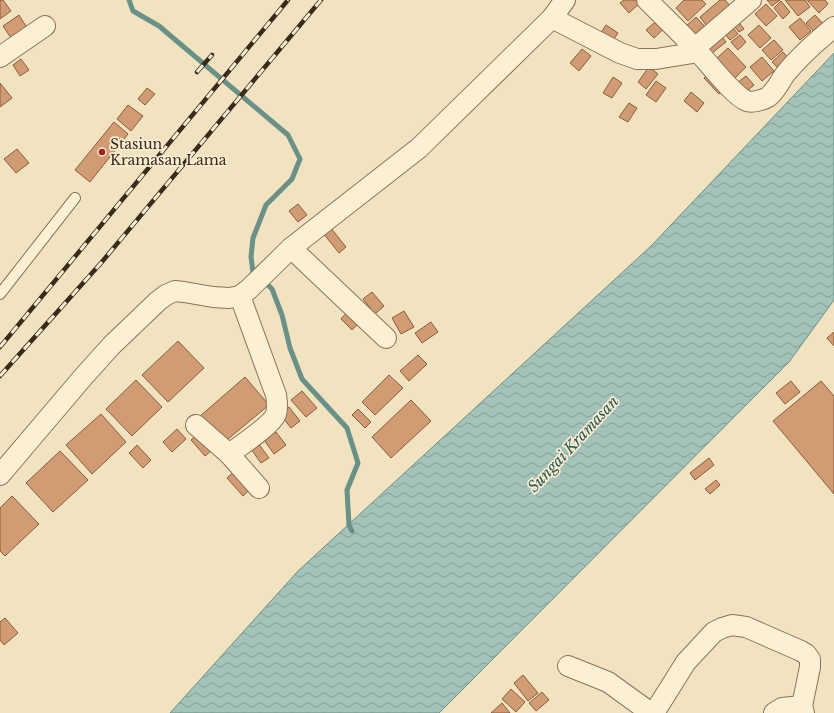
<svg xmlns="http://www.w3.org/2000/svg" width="834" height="713" viewBox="0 0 834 713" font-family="'Libre Baskerville',serif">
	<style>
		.water { fill: url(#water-waves); stroke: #699187 }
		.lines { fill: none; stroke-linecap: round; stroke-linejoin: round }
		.stream { stroke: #699187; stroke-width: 5 }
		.building { fill: #d19b73; stroke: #8c5c3b }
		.service-casing { stroke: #8b7356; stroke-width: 12 }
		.minor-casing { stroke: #8b7356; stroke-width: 22 }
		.service { stroke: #fbf0d3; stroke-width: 10 }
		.minor { stroke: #fbf0d3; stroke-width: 20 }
		.rail-casing { stroke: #392a1c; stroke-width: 4.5 }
		.rail { stroke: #f8ecd0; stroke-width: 3; stroke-dasharray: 9; stroke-linecap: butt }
		.poi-dot { fill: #9e2322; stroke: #f8ecd0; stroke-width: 1.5 }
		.labels { text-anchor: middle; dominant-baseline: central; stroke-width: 3.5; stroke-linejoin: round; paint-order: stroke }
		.poi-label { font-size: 14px; fill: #392a1c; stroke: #f8ecd0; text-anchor: start }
		.water-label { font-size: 15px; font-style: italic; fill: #2a5a58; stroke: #f8ecd0 }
	</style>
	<defs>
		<pattern id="water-waves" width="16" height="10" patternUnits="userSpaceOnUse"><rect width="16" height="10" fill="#a3c2b9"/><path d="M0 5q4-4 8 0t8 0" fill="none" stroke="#869e96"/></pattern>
	</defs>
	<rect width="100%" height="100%" fill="#f1e3c0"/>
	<path class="water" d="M834 53V300L789 362 439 713H170L298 571 651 246Z"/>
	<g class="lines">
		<g class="stream">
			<path d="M129 0 133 11 159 26 288 135 300 159 292 179 266 205 253 238 251 257 253 272 256 275"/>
			<path d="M264 281 272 289 282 315 290 348 302 379 347 428 358 463 347 490 349 525 352 531"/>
		</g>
	</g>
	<g class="building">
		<path d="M1 0H3L11 11 0 19V1Z"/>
		<path d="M624 0H643L629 13 620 3Z"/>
		<path d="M684 0H702L706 4 688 21 676 8Z"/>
		<path d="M720 0H725L734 10 710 30 700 17Z"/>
		<path d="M767 0H780L772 6Z"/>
		<path d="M785 0H805L810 7 798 16Z"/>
		<path d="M807 0H825L828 4 819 13Z"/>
		<path d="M781 1 790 12 783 19 774 8Z"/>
		<path d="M766 4 777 16 766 26 755 14Z"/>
		<path d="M19 15 29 31 13 41 3 26Z"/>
		<path d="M815 15 827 28 818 36 806 23Z"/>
		<path d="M734 16 744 29 739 32 729 20Z"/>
		<path d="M661 17 668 25 654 38 646 30Z"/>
		<path d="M696 17 709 31 697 42 684 28Z"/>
		<path d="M800 18 811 31 800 40 789 27Z"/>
		<path d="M729 23 738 34 730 40 721 30Z"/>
		<path d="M606 25 618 33 612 42 600 34Z"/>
		<path d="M759 25 771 38 760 48 748 35Z"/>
		<path d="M718 32 726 42 711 54 703 44Z"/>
		<path d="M740 35 746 42 738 50 731 42Z"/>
		<path d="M774 40 783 50 771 60 762 50Z"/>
		<path d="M728 48 746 67 735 78 717 58Z"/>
		<path d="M582 49 591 56 579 71 570 63Z"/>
		<path d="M783 52 791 61 781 71 772 62Z"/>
		<path d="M762 57 774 71 762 81 750 67Z"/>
		<path d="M21 59 29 70 20 76 13 65Z"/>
		<path d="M649 67 658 74 646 89 638 82Z"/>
		<path d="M711 72 726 88 719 94 704 78Z"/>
		<path d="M746 76 754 85 746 92 737 83Z"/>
		<path d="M613 77 622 83 612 98 603 93Z"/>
		<path d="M656 81 666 88 656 102 646 95Z"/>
		<path d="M0 83 12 98 0 107Z"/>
		<path d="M147 88 155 94 145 105 138 99Z"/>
		<path d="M691 92 704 103 697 112 684 101Z"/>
		<path d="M629 103 637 108 628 122 619 117Z"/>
		<path d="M128 105 143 116 131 131 117 119Z"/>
		<path d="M114 122 128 134 90 182 75 170Z"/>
		<path d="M17 149 29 163 16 173 4 159Z"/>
		<path d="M298 204 307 215 298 222 289 211Z"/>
		<path d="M330 227 346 247 339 253 323 233Z"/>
		<path d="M372 292 384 306 375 314 363 299Z"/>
		<path d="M350 309 362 320 352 330 341 319Z"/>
		<path d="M404 311 414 327 401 334 392 318Z"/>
		<path d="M431 322 438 332 422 343 415 333Z"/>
		<path d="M834 332V346L827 338Z"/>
		<path d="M178 341 204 368 168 402 142 375Z"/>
		<path d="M418 355 427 364 409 381 400 371Z"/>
		<path d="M389 375 403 388 375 415 362 402Z"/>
		<path d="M245 377 269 405 222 444 199 417Z"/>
		<path d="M136 380 162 407 132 436 106 409Z"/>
		<path d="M791 381 800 392 785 404 776 393Z"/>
		<path d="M821 381 834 396V494L773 421Z"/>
		<path d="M302 391 317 408 306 417 291 400Z"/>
		<path d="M411 400 431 421 391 458 372 437Z"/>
		<path d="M289 407 300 421 291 428 280 414Z"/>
		<path d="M358 409 371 422 365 428 352 415Z"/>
		<path d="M101 414 126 442 92 474 66 445Z"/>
		<path d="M177 429 186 439 172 452 163 442Z"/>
		<path d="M276 432 286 445 274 454 264 440Z"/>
		<path d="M199 433 213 449 205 456 191 440Z"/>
		<path d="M258 443 269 458 261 463 251 449Z"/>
		<path d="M137 445 151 460 143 468 129 453Z"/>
		<path d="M60 451 88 480 53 512 26 483Z"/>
		<path d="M709 458 714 465 695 480 690 473Z"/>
		<path d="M239 467 255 485 243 496 227 478Z"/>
		<path d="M716 480 720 485 710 494 705 489Z"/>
		<path d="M12 496 39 524 5 556 0 551V508Z"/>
		<path d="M5 618 18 633 4 645 0 640V622Z"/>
		<path d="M523 675 538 693 528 701 514 683Z"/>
		<path d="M511 689 525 702 516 712 502 699Z"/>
		<path d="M542 692 549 700 536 711 529 703Z"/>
		<path d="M502 703 510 713H491Z"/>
	</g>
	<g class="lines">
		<g class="service-casing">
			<path id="service" d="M0 294 75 198"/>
		</g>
		<g class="minor-casing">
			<g id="minor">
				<path d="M647 0C665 18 683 35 700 54 710 65 735 97 747 101 752 103 763 100 768 97 776 91 780 81 786 73 800 56 817 41 834 27"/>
				<path d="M552 18 565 0"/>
				<path d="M695 48 751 0"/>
				<path d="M0 57 45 26"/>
				<path d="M291 248 386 338"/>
				<path d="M196 425 229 454C240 446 272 425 276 414 278 407 277 402 276 395L240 296"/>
				<path d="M229 454 259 488"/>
				<path d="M0 475 84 376 112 345 158 301 166 295 175 291 184 292 213 297 229 298 240 296 249 289 291 248 419 148 552 18 620 53 637 59H656L699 52"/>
				<path d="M568 666 608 682 651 713"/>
				<path d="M654 713 686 662 714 632 722 628 732 625 746 627 801 651 806 654 810 659V667L802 706 804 713"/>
				<path d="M774 713 782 708 802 706"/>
			</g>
		</g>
		<use href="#service" class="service"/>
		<use href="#minor" class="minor"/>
		<g class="rail-casing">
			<g id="rail">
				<path d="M197 72 212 55"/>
				<path d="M0 347 288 0"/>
				<path d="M0 376 101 263 321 0"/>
			</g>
		</g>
		<use href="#rail" class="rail"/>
	</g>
	<circle class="poi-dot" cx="102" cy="152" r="4"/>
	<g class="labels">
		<g class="poi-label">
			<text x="110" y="144">Stasiun<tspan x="110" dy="16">Kramasan Lama</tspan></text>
		</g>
		<g class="water-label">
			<text transform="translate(573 444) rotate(-47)">Sungai Kramasan</text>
		</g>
	</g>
</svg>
